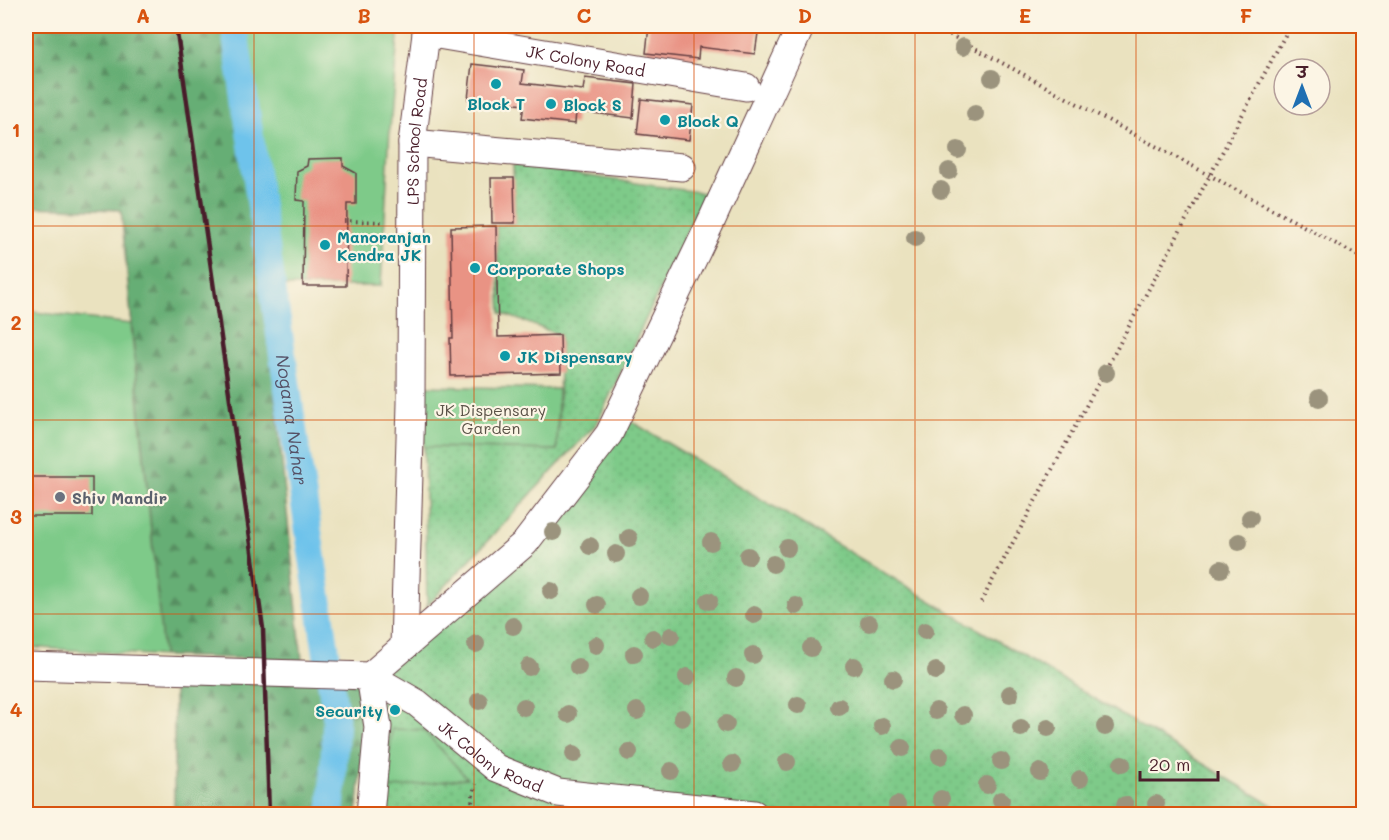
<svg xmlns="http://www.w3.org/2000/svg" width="1389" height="840" viewBox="0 0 1389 840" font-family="Mali,'Playpen Sans Deva',sans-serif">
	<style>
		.grass { fill: url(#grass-dots); stroke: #64745a; stroke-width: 1.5 }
		.forest { fill: url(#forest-firs); stroke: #586650; stroke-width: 1.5 }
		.green { fill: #7eca89; stroke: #64745a; stroke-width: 1.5 }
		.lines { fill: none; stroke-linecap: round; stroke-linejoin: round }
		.canal { stroke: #6ec3eb; stroke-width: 27 }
		.building { fill: #e99384 }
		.minor-casing { stroke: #623c41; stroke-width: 29 }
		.path { stroke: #623c41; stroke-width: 4; stroke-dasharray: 1.5 4.5; stroke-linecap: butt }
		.minor { stroke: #fff; stroke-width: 27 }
		.rail { stroke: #4a1f2b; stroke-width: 4.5 }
		.tree { fill: #9b937d }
		.grid { fill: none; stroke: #d8530f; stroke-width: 1.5; stroke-opacity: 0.55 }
		.culture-dot { fill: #0f9aa8; stroke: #fcf5e5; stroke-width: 2 }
		.worship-dot { fill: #6b7280; stroke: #fcf5e5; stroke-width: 2 }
		.labels { text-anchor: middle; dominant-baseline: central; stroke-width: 4.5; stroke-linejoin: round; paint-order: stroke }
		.street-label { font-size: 16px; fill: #4a1f2b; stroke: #fcf5e5 }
		.culture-label { font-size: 16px; font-weight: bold; fill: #0d838f; stroke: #fcf5e5; text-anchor: start }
		.park-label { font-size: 16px; fill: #5a5247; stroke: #fcf5e5 }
		.worship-label { font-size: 16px; font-weight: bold; fill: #5b616d; stroke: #fcf5e5; text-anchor: start }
		.water-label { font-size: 18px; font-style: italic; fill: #555065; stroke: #fcf5e5 }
		.neatline { fill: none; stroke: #d8530f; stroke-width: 2 }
		.grid-label { font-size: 20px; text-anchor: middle; font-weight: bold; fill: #d8530f }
	</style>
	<defs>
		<pattern id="grass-dots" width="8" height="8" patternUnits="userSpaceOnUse" patternTransform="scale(1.5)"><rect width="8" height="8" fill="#7eca89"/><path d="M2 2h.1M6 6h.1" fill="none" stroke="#6ead76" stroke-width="1.8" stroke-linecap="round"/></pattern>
		<pattern id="forest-firs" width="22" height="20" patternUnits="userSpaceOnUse" patternTransform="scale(1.5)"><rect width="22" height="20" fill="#66ae75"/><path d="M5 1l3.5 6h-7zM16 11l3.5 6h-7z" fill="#568d60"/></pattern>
	</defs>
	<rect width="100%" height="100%" fill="#fcf5e5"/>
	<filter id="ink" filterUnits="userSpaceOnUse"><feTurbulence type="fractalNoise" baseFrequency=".0167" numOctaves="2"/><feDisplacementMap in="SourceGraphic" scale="12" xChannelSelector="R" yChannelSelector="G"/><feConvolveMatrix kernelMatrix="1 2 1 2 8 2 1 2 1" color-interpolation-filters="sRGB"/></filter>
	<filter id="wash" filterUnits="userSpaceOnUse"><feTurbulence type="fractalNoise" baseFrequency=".008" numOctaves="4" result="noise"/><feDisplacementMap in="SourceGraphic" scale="24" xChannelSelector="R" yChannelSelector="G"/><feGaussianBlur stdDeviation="1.35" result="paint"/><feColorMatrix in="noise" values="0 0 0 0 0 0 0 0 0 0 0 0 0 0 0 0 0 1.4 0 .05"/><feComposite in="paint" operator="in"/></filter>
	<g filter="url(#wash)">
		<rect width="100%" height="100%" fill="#eae2bf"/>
		<g class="grass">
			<path d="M513 165 705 193 597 423 427 606 424 447 557 450C558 411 561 373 560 335L501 313 496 226 515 223Z"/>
			<path d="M619 414 1287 814H370V677L525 543Z"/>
		</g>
		<g class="forest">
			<path d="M26 26H230L265 295 302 660 163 656 121 210 26 207Z"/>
			<path d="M370 676 357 814H174V685Z"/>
		</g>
		<g class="green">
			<path d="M241 26H399L390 129 381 286H275Z"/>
			<path d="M26 311 131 324 163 656 26 647Z"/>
			<path d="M425 386 558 389 557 450 424 447Z"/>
			<path d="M392 729 423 730 467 778 386 789Z"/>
		</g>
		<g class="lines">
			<path class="canal" id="s1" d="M234 26 336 718 331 814"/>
		</g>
		<g id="blocks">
			<g class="building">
				<path d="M649 26H759L755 54 699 47 698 59 646 53Z"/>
				<path d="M472 64 524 70 522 83 583 90 585 78 636 84 633 118 576 111 575 124 522 118 524 105 468 99Z"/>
				<path d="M641 99 693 105 689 140 637 134Z"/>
				<path d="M343 158V166L356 173V204H347L346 286H303L304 201 296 200 297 171 307 166 308 159Z"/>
				<path d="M491 178H514L515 223H492Z"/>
				<path d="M496 226 498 337 560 335 561 373 451 376 450 338H453L451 227Z"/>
				<rect x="28" y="477" width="64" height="39"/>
			</g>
		</g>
	</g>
	<g filter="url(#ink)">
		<use href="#blocks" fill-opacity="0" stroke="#623c41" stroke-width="1.5"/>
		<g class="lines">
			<g class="minor-casing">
				<g id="minor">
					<path id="s2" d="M426 33 746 87"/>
					<path d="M412 143 682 167"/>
					<path id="s3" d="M404 647 411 403 412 143 427 26"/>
					<path d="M26 666 370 676 525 543 609 434 710 224 801 26"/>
					<path id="s4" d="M370 676 417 703 496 768 558 793 754 814"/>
					<path d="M370 676 378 727 370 814"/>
				</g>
			</g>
			<g class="path">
				<path d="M934 26 1364 259"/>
				<path d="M344 221 385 222"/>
				<path d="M981 602 1290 26"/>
				<path d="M470 814 475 784"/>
			</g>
			<use href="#minor" class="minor"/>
			<path class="rail" d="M176 26 263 628 269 814"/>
		</g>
		<g class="tree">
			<circle cx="963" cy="47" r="9"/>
			<circle cx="992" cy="78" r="9"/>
			<circle cx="975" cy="114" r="9"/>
			<circle cx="958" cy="150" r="9"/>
			<circle cx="949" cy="171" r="9"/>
			<circle cx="941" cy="190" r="9"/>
			<circle cx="915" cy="238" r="9"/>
			<circle cx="1106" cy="373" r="9"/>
			<circle cx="1319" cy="398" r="9"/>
			<circle cx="1250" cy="518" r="9"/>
			<circle cx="553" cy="532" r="9"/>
			<circle cx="629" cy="538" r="9"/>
			<circle cx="711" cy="542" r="9"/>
			<circle cx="1239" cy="542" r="9"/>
			<circle cx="590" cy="546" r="9"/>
			<circle cx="787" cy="548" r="9"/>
			<circle cx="616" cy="554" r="9"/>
			<circle cx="748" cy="556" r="9"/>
			<circle cx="773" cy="564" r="9"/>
			<circle cx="1221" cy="569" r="9"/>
			<circle cx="551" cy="591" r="9"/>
			<circle cx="639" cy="596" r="9"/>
			<circle cx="709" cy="601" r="9"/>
			<circle cx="597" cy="605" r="9"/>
			<circle cx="796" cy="606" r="9"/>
			<circle cx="754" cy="615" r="9"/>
			<circle cx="869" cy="623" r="9"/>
			<circle cx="513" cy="626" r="9"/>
			<circle cx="925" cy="631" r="9"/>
			<circle cx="671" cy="636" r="9"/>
			<circle cx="653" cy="638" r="9"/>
			<circle cx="476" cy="644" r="9"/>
			<circle cx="596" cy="645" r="9"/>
			<circle cx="811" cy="648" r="9"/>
			<circle cx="634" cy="654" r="9"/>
			<circle cx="753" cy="655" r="9"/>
			<circle cx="854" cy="666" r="9"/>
			<circle cx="529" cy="667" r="9"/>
			<circle cx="578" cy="667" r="9"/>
			<circle cx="936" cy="671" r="9"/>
			<circle cx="687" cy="677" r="9"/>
			<circle cx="736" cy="678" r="9"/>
			<circle cx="893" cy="679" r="9"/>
			<circle cx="1010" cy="694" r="9"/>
			<circle cx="479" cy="701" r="9"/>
			<circle cx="798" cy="705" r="9"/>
			<circle cx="524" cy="707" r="9"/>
			<circle cx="839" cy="707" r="9"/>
			<circle cx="637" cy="711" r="9"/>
			<circle cx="936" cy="711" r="9"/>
			<circle cx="568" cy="714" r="9"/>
			<circle cx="963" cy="715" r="9"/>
			<circle cx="682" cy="718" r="9"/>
			<circle cx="726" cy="724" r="9"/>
			<circle cx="882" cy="726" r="9"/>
			<circle cx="1105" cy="727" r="9"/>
			<circle cx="1021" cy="728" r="9"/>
			<circle cx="1048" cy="728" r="9"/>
			<circle cx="902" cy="748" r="9"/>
			<circle cx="629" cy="752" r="9"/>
			<circle cx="574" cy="754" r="9"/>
			<circle cx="940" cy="756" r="9"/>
			<circle cx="1001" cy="761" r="9"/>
			<circle cx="787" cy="762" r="9"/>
			<circle cx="732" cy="764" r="9"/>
			<circle cx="1122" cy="764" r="9"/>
			<circle cx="671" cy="771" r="9"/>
			<circle cx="1040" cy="772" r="9"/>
			<circle cx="1080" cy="779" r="9"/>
			<circle cx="987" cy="785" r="9"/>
			<circle cx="941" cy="799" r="9"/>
			<circle cx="1001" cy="800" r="9"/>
			<circle cx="1156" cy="804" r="9"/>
			<circle cx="897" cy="805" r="9"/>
			<circle cx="1125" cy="805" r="9"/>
		</g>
	</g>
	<path class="grid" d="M254 26V814M474 26V814M694 26V814M915 26V814M1136 26V814M26 226H1364M26 420H1364M26 614H1364"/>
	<g class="culture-dot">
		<circle cx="496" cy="84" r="6"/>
		<circle cx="551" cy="104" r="6"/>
		<circle cx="665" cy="120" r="6"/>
		<circle cx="325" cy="245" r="6"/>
		<circle cx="475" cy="268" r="6"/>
		<circle cx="505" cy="356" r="6"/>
		<circle cx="395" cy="710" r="6"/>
	</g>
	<circle class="worship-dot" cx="60" cy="497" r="6"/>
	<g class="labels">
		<g class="street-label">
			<text stroke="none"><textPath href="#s2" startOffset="162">JK Colony Road</textPath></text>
			<text stroke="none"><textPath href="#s3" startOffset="506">LPS School Road</textPath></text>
			<text stroke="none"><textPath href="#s4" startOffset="146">JK Colony Road</textPath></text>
		</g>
		<g class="culture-label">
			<text x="496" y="103" text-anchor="middle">Block T</text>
			<text x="563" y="104">Block S</text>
			<text x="677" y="120">Block Q</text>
			<text x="337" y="236">Manoranjan<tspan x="337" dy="18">Kendra JK</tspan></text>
			<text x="487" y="268">Corporate Shops</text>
			<text x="517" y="356">JK Dispensary</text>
			<text x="383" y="710" text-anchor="end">Security</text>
		</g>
		<g class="park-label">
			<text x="491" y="409">JK Dispensary<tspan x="491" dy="18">Garden</tspan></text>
		</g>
		<g class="worship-label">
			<text x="72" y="497">Shiv Mandir</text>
		</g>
		<g class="water-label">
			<text stroke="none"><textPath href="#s1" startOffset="398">Nogama Nahar</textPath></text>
		</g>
	</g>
	<rect width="1389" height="840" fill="none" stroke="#fcf5e5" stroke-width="66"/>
	<g transform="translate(1302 87)"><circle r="28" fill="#fcf5e5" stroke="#b59f9b" stroke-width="1.5"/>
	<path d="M0-4.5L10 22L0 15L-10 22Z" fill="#1f6fb2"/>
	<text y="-9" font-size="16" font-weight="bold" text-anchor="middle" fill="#4a1f2b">उ</text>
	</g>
	<path d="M1140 771v9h78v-9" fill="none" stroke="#4a1f2b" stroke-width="3"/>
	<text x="1149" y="771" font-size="18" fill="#4a1f2b" stroke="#fcf5e5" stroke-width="4.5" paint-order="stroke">20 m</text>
	<rect x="33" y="33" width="1323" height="774" class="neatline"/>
	<g class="grid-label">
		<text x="143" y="23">A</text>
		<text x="364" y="23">B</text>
		<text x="584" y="23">C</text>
		<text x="805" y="23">D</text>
		<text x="1025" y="23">E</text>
		<text x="1246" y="23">F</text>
		<text x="16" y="137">1</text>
		<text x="16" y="330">2</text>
		<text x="16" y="524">3</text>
		<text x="16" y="717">4</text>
	</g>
</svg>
